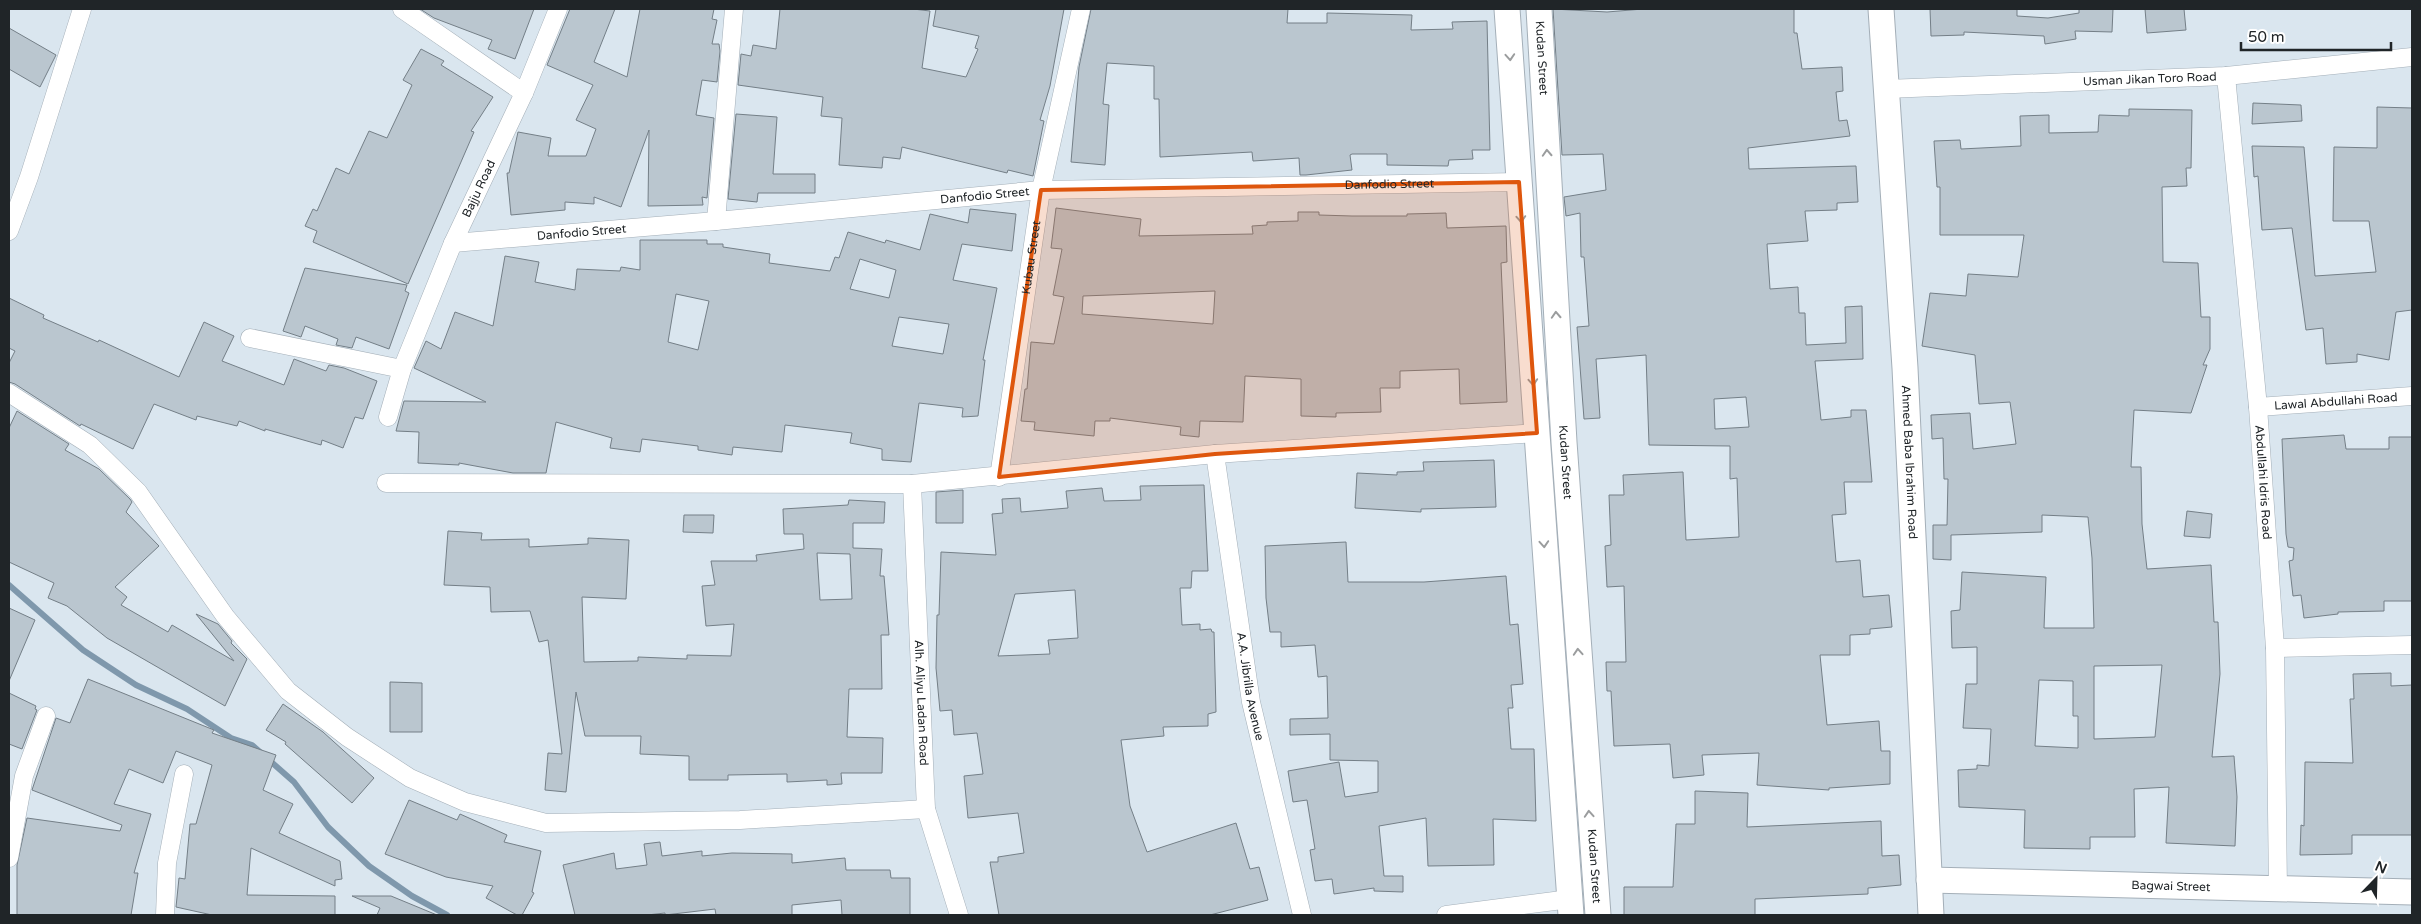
<svg xmlns="http://www.w3.org/2000/svg" width="2421" height="924" viewBox="0 0 2421 924" font-family="'Varela Round',sans-serif">
	<style>
		.lines { fill: none; stroke-linecap: round; stroke-linejoin: round }
		.stream { stroke: #7f98ac; stroke-width: 6 }
		.building { fill: #bac6cf; stroke: #747f87; fill-rule: evenodd }
		.street-casing { stroke: #a4afb8; stroke-width: 19 }
		.secondary-casing { stroke: #a4afb8; stroke-width: 27 }
		.street { stroke: #fff; stroke-width: 18 }
		.secondary { stroke: #fff; stroke-width: 25 }
		.oneway { stroke: #9b9d9e }
		.marked { fill: #de560d; fill-opacity: 0.2; stroke: #de560d; stroke-width: 4; stroke-linejoin: round }
		.labels { text-anchor: middle; dominant-baseline: central; stroke-width: 5; stroke-linejoin: round; paint-order: stroke }
		.street-label { font-size: 12px; fill: #202528; stroke: #fff }
	</style>
	<rect width="100%" height="100%" fill="#dae6ef"/>
	<g class="lines">
		<path class="stream" d="M9 585 83 650 136 685 187 709 231 738 252 745 294 782 328 827 369 866 412 896 447 915"/>
	</g>
	<g class="building">
		<path d="M420 9H534L515 59 488 49 492 40 434 18Z"/>
		<path d="M570 9H615L594 62 627 77 640 9H714L712 19 717 20 712 44H719L720 51 717 82 702 80 696 115 714 118 707 198 702 197 703 205 648 206 649 130 621 207 594 197V204L565 202V210L511 215 507 173H509L518 132 551 138 548 156H586L596 129 576 120 593 85 547 65Z"/>
		<path d="M780 9H913L930 11 922 68 966 77 978 49 975 48 979 36 933 26 936 9H1064L1050 86 1040 120 1044 121 1033 176 1008 170 1007 173 902 147 900 159 883 157 882 168 839 165 842 118 821 116 823 97 738 85 741 54 751 56 753 45 776 49Z"/>
		<path d="M1091 9H1288L1287 23H1327V13L1412 15 1411 30 1453 29 1452 22 1487 21 1490 150H1472L1473 159 1449 160 1448 166 1387 165V154H1352L1350 155 1352 170 1306 175H1300L1299 158 1253 161 1252 152 1160 157 1159 99H1154V66L1107 63 1103 104 1109 105 1105 165 1071 162 1079 67Z"/>
		<path d="M1553 9 1607 12 1643 9H1794V33H1797L1802 69 1842 67 1843 91 1836 92 1839 121 1847 120 1850 136 1748 148 1749 169 1856 166 1858 202 1837 203V210L1805 211 1808 241 1767 244 1770 289 1798 287 1799 313H1805L1806 345 1846 343 1845 307 1862 306 1863 359 1815 361 1821 420 1851 417V410H1866L1872 482H1844L1846 514 1832 515 1836 562 1860 560 1863 597 1889 595 1892 627 1870 629V634L1850 635V655H1820L1827 725 1879 721 1881 751H1890V784L1829 788V790L1757 785 1759 753 1702 755 1704 775 1673 778 1670 744 1614 746 1611 691H1607L1606 662H1626L1624 586 1607 587 1605 546 1611 545 1609 495H1624L1623 475 1683 472 1686 540 1739 537 1737 478 1730 479V446L1649 445 1646 355 1596 359 1600 418 1584 419 1577 327 1589 326 1584 257H1581L1580 213 1566 216 1564 197 1606 190 1603 154 1562 155ZM1746 397 1749 427 1715 429 1714 399Z"/>
		<path d="M1930 9H2017V16L2048 18 2079 13V9H2113L2112 32 2075 31 2076 39 2045 44 2044 36 1964 32V35L1931 36Z"/>
		<path d="M2145 9H2184L2186 30 2147 33Z"/>
		<path d="M9 28 56 55 40 87 9 69Z"/>
		<path d="M421 49 444 61 441 65 493 97 471 131 474 132 408 284 313 242 317 231 305 226 313 209 317 211 336 168 349 174 369 131 387 138 412 85 403 80Z"/>
		<path d="M2253 103 2301 105 2302 121 2252 124Z"/>
		<path d="M2377 107 2412 108V310L2396 312 2389 360 2357 354V362L2326 364 2323 328 2306 330 2292 228 2262 230 2258 176 2254 177 2252 146 2304 147 2315 276 2376 272 2369 221H2333L2334 147 2377 148Z"/>
		<path d="M2129 109 2192 110 2191 168H2186L2187 186 2162 187 2163 262 2198 263 2201 317H2210V349L2203 365H2207L2191 413 2134 410 2131 467H2141L2142 524 2147 569 2211 565 2214 622H2218L2220 674 2212 757 2234 756 2237 797 2235 846 2166 843 2169 787 2134 789 2135 837H2090V849L2024 848 2025 810 1959 807 1958 770 1977 769V765L1989 766 1991 729 1963 728 1966 684H1977V647L1952 648 1951 611 1960 610 1962 572 2046 577 2044 628H2094L2092 558 2088 517 2042 515V532L1951 535V560L1933 559V525H1947L1948 479H1944L1943 438 1932 439 1931 415 1970 413 1973 449 2016 444 2010 402 1979 404 1975 355 1922 346 1930 293 1966 296 1968 274 2018 277 2024 235H1940V187H1937L1934 141 1960 140 1961 149 2021 146 2020 116 2049 115V133L2098 132 2099 115 2129 116ZM2162 665 2155 737 2094 739V666ZM2039 680 2073 681V716H2078V748L2035 746Z"/>
		<path d="M736 114 777 117 773 174H815V193H758L757 202 728 199Z"/>
		<path d="M1056 208 1141 219 1139 236 1253 234 1252 226 1267 225V222L1298 221V212H1319V215L1352 216H1407V214L1446 213 1447 228 1506 226 1507 262 1501 263 1507 402 1460 404 1459 369 1400 371V388H1380L1381 412 1336 413V417L1301 416V379L1245 376 1243 422 1200 421 1199 437 1180 435 1181 427 1110 418V421H1095L1094 436 1034 430 1035 422 1021 421 1025 389H1027L1031 342 1054 344 1064 297 1053 295 1062 249 1051 248ZM1215 291 1213 324 1082 314 1083 296Z"/>
		<path d="M970 209 1016 214 1012 251 962 244 953 280 997 288 983 360H985L978 416 962 417 963 408 919 403 911 462 882 460V449L850 443 852 433 785 425 782 452 733 447 732 455 698 450V446L642 439 640 452 610 448 612 438 556 422 546 473H513L459 463V465L418 463 419 432 396 431 404 401 486 402 414 368 426 341 441 349 455 312 493 326 505 256 539 262 535 282 575 290 577 269 620 271 621 267 640 270V240H707V244H723V247L770 254 769 263 830 271 835 257 839 258 848 232 885 243 886 240 920 250 930 214 968 223ZM860 259 896 270 889 298 850 289ZM676 294 709 301 698 350 668 342ZM899 317 949 324 943 354 892 346Z"/>
		<path d="M305 268 407 285 405 291 409 293 389 349 356 337 352 348 336 345 338 339 305 326 301 337 283 331Z"/>
		<path d="M9 298 44 315 43 318 98 342 99 340 179 377 204 322 234 336 222 361 284 385 294 359 326 371 329 365 344 368 377 381 363 419 355 417 343 448 322 440 321 445 265 429V431L239 421 237 426 197 416 196 420 154 404 133 449 81 424 80 426 15 384 9 382V363L15 351 9 348Z"/>
		<path d="M17 411 69 444 65 450 99 469 130 499 132 502 126 512 159 546 115 587 127 597 121 605 168 632 172 625 234 661 196 614 218 624 232 641 231 643 247 659 225 706 107 638 67 606 48 598 54 583 9 562V428Z"/>
		<path d="M2344 435 2346 449H2389V437H2412V601H2384V611L2338 612V614L2304 618 2301 595 2293 596 2289 561 2293 560 2294 548 2288 547 2286 534 2282 439Z"/>
		<path d="M1494 460 1496 507 1421 509V512L1355 508 1357 473 1397 475V472L1424 471 1423 462Z"/>
		<path d="M1204 485 1208 571H1192L1191 588H1180L1182 625 1200 624V630L1211 629 1212 632H1214L1216 712 1208 714V726L1163 727 1164 736 1121 740 1130 806 1147 852 1236 823 1250 869 1259 867 1268 900 1210 915H999L990 862H998V857L1024 853 1018 813 968 818 964 776 983 774 977 733 954 735 952 710 940 711 936 668 937 615H939L941 552 996 555 992 514 1003 513 1002 499 1020 498 1021 512 1068 508 1066 491 1102 488 1104 501 1141 500 1140 486ZM1075 590 1078 638 1048 640 1050 654 998 656 1015 594Z"/>
		<path d="M963 490V523H936V492Z"/>
		<path d="M849 500 885 502 884 523H853V548L882 549 880 576H884L889 635H881L882 689H849L847 737 883 738 882 773H841L842 784 827 785V780L787 782V774L728 775V780H689V756L640 754 641 736H585L576 692 566 792 545 790 548 753 562 754 548 640 539 642 530 611 491 612 490 587 444 585 448 531 482 533 481 540 529 539V547L588 544V538L629 540 626 599 582 597 584 662 638 661V657L687 659V655L731 656 734 624 706 626 702 586 715 585 711 561H757L756 555 804 549 803 534H784L783 509 848 505ZM817 553 850 554 852 599 820 600Z"/>
		<path d="M2187 511 2212 514 2210 538 2184 536Z"/>
		<path d="M684 515H714L713 533 683 532Z"/>
		<path d="M1346 542 1348 582H1424L1506 576 1510 625 1518 624 1523 684 1511 685 1513 708H1508L1511 749H1534L1536 821 1493 819 1494 865 1428 866 1426 818 1379 826 1384 876H1403V892L1374 891V888L1334 894 1332 879 1315 881 1310 850 1315 849 1307 800 1293 802 1288 771 1339 762 1345 797 1378 792V761L1330 760V734L1290 735V719L1328 718 1327 676 1318 677 1315 645 1281 647V632H1270L1266 598 1265 546Z"/>
		<path d="M9 608 35 620 9 681Z"/>
		<path d="M2391 673V686L2412 685V835H2352V854L2300 855 2301 825 2304 826 2305 762 2353 763 2350 699H2354L2353 674Z"/>
		<path d="M88 679 214 730 212 733 276 755 263 790 293 804 279 833 340 861 342 879 335 880V886L251 848 247 895 335 896V915H212L176 907 179 878 185 879 190 824H196L212 765 176 751 163 783 129 769 114 804 151 814 134 873H138L131 915H17V865L27 818 120 831 122 825 32 790 56 718 70 723Z"/>
		<path d="M390 682 422 683V732H390Z"/>
		<path d="M9 693 36 706 35 709 37 710 22 749 9 744Z"/>
		<path d="M283 704 323 732 374 778 352 803 285 744 286 742 266 730Z"/>
		<path d="M1695 791 1748 793 1747 827 1881 821 1882 856 1899 855 1901 885 1868 888V894L1755 899V915H1624V887H1673L1676 824H1695Z"/>
		<path d="M409 800 457 820 460 814 507 835 504 842 541 851 532 892 534 893 522 915H517L486 898 493 886 446 877 385 854Z"/>
		<path d="M660 842 662 856 702 851V856L732 853 792 854V863L845 858 846 870H890L891 878H910V915H842L841 900 792 905V915H716L715 909 665 915V913L647 915H575L563 865 614 853 616 869 647 865 644 844Z"/>
		<path d="M352 896H391L437 915H377L380 908Z"/>
	</g>
	<g class="lines">
		<g class="street-casing">
			<g id="street">
				<path d="M402 9 524 93"/>
				<path id="s1" d="M2226 76 2258 407 2275 648 2278 890"/>
				<path id="s2" d="M1886 89 2226 76 2412 57"/>
				<path d="M716 221 734 9"/>
				<path d="M9 231 29 177 82 9"/>
				<path id="s3" d="M453 243 716 221 1041 190 1519 182"/>
				<path d="M250 338 402 369"/>
				<path d="M9 393 90 445 138 492 225 616 288 691 347 737 410 778 465 802 546 823 740 820 926 809"/>
				<path id="s4" d="M2258 407 2412 396"/>
				<path id="s5" d="M388 417 402 369 453 243 524 93 558 9"/>
				<path id="s6" d="M1215 454 1251 702 1302 915"/>
				<path id="s7" d="M999 477 1041 190 1081 9"/>
				<path d="M386 483 912 484 1215 454 1537 433"/>
				<path id="s8" d="M912 484 926 809 959 915"/>
				<path d="M2275 648 2412 645"/>
				<path d="M9 858 24 776 46 716"/>
				<path d="M165 915 167 863 184 774"/>
				<path d="M1446 915 1570 899"/>
			</g>
		</g>
		<g class="secondary-casing">
			<g id="secondary">
				<path d="M1507 9 1571 915"/>
				<path id="s9" d="M1539 9 1564 442 1598 915"/>
				<path id="s10" d="M1881 9 1905 368 1931 915"/>
				<path id="s11" d="M1929 880 2412 892"/>
			</g>
		</g>
		<use href="#street" class="street"/>
		<use href="#secondary" class="secondary"/>
	</g>
	<defs><path id="oneway-chevron" d="M-2-3.5L2.5 0L-2 3.5" fill="none" stroke-width="1.6" stroke-linecap="round" stroke-linejoin="round" transform="scale(1.25)"/></defs>
	<g class="oneway">
		<use href="#oneway-chevron" transform="translate(1510 57) rotate(86)"/>
		<use href="#oneway-chevron" transform="translate(1547 153) rotate(-93)"/>
		<use href="#oneway-chevron" transform="translate(1521 219) rotate(86)"/>
		<use href="#oneway-chevron" transform="translate(1556 315) rotate(-93)"/>
		<use href="#oneway-chevron" transform="translate(1533 382) rotate(86)"/>
		<use href="#oneway-chevron" transform="translate(1544 544) rotate(86)"/>
		<use href="#oneway-chevron" transform="translate(1578 652) rotate(-94)"/>
		<use href="#oneway-chevron" transform="translate(1589 814) rotate(-94)"/>
	</g>
	<path class="marked" d="M1519 182 1537 433 1215 454 999 477 1041 190Z"/>
	<g class="labels">
		<g class="street-label">
			<text stroke="none"><textPath href="#s9" startOffset="49">Kudan Street</textPath></text>
			<text stroke="none"><textPath href="#s2" startOffset="264">Usman Jikan Toro Road</textPath></text>
			<text stroke="none"><textPath href="#s3" startOffset="939">Danfodio Street</textPath></text>
			<text stroke="none"><textPath href="#s5" startOffset="246">Bajju Road</textPath></text>
			<text stroke="none"><textPath href="#s3" startOffset="534">Danfodio Street</textPath></text>
			<text stroke="none"><textPath href="#s3" startOffset="129">Danfodio Street</textPath></text>
			<text stroke="none"><textPath href="#s7" startOffset="222">Kubau Street</textPath></text>
			<text stroke="none"><textPath href="#s4" startOffset="78">Lawal Abdullahi Road</textPath></text>
			<text stroke="none"><textPath href="#s9" startOffset="454">Kudan Street</textPath></text>
			<text stroke="none"><textPath href="#s10" startOffset="454">Ahmed Baba Ibrahim Road</textPath></text>
			<text stroke="none"><textPath href="#s1" startOffset="408">Abdullahi Idris Road</textPath></text>
			<text stroke="none"><textPath href="#s6" startOffset="235">A.A. Jibrilla Avenue</textPath></text>
			<text stroke="none"><textPath href="#s8" startOffset="219">Alh. Aliyu Ladan Road</textPath></text>
			<text stroke="none"><textPath href="#s9" startOffset="859">Kudan Street</textPath></text>
			<text stroke="none"><textPath href="#s11" startOffset="242">Bagwai Street</textPath></text>
		</g>
	</g>
	<rect width="2421" height="924" fill="none" stroke="#202528" stroke-width="20"/>
	<g transform="translate(2376 879) rotate(23)" stroke="#ffffff" stroke-width="4" paint-order="stroke">
	<path d="M0-4L9 19L0 12L-9 19Z" fill="#202528"/>
	<text y="-8" font-size="14" font-weight="bold" text-anchor="middle" fill="#202528">N</text>
	</g>
	<path d="M2241 42v8h150v-8" fill="none" stroke="#202528" stroke-width="2.5"/>
	<text x="2248" y="42" font-size="15" fill="#202528" stroke="#ffffff" stroke-width="4" paint-order="stroke">50 m</text>
</svg>
